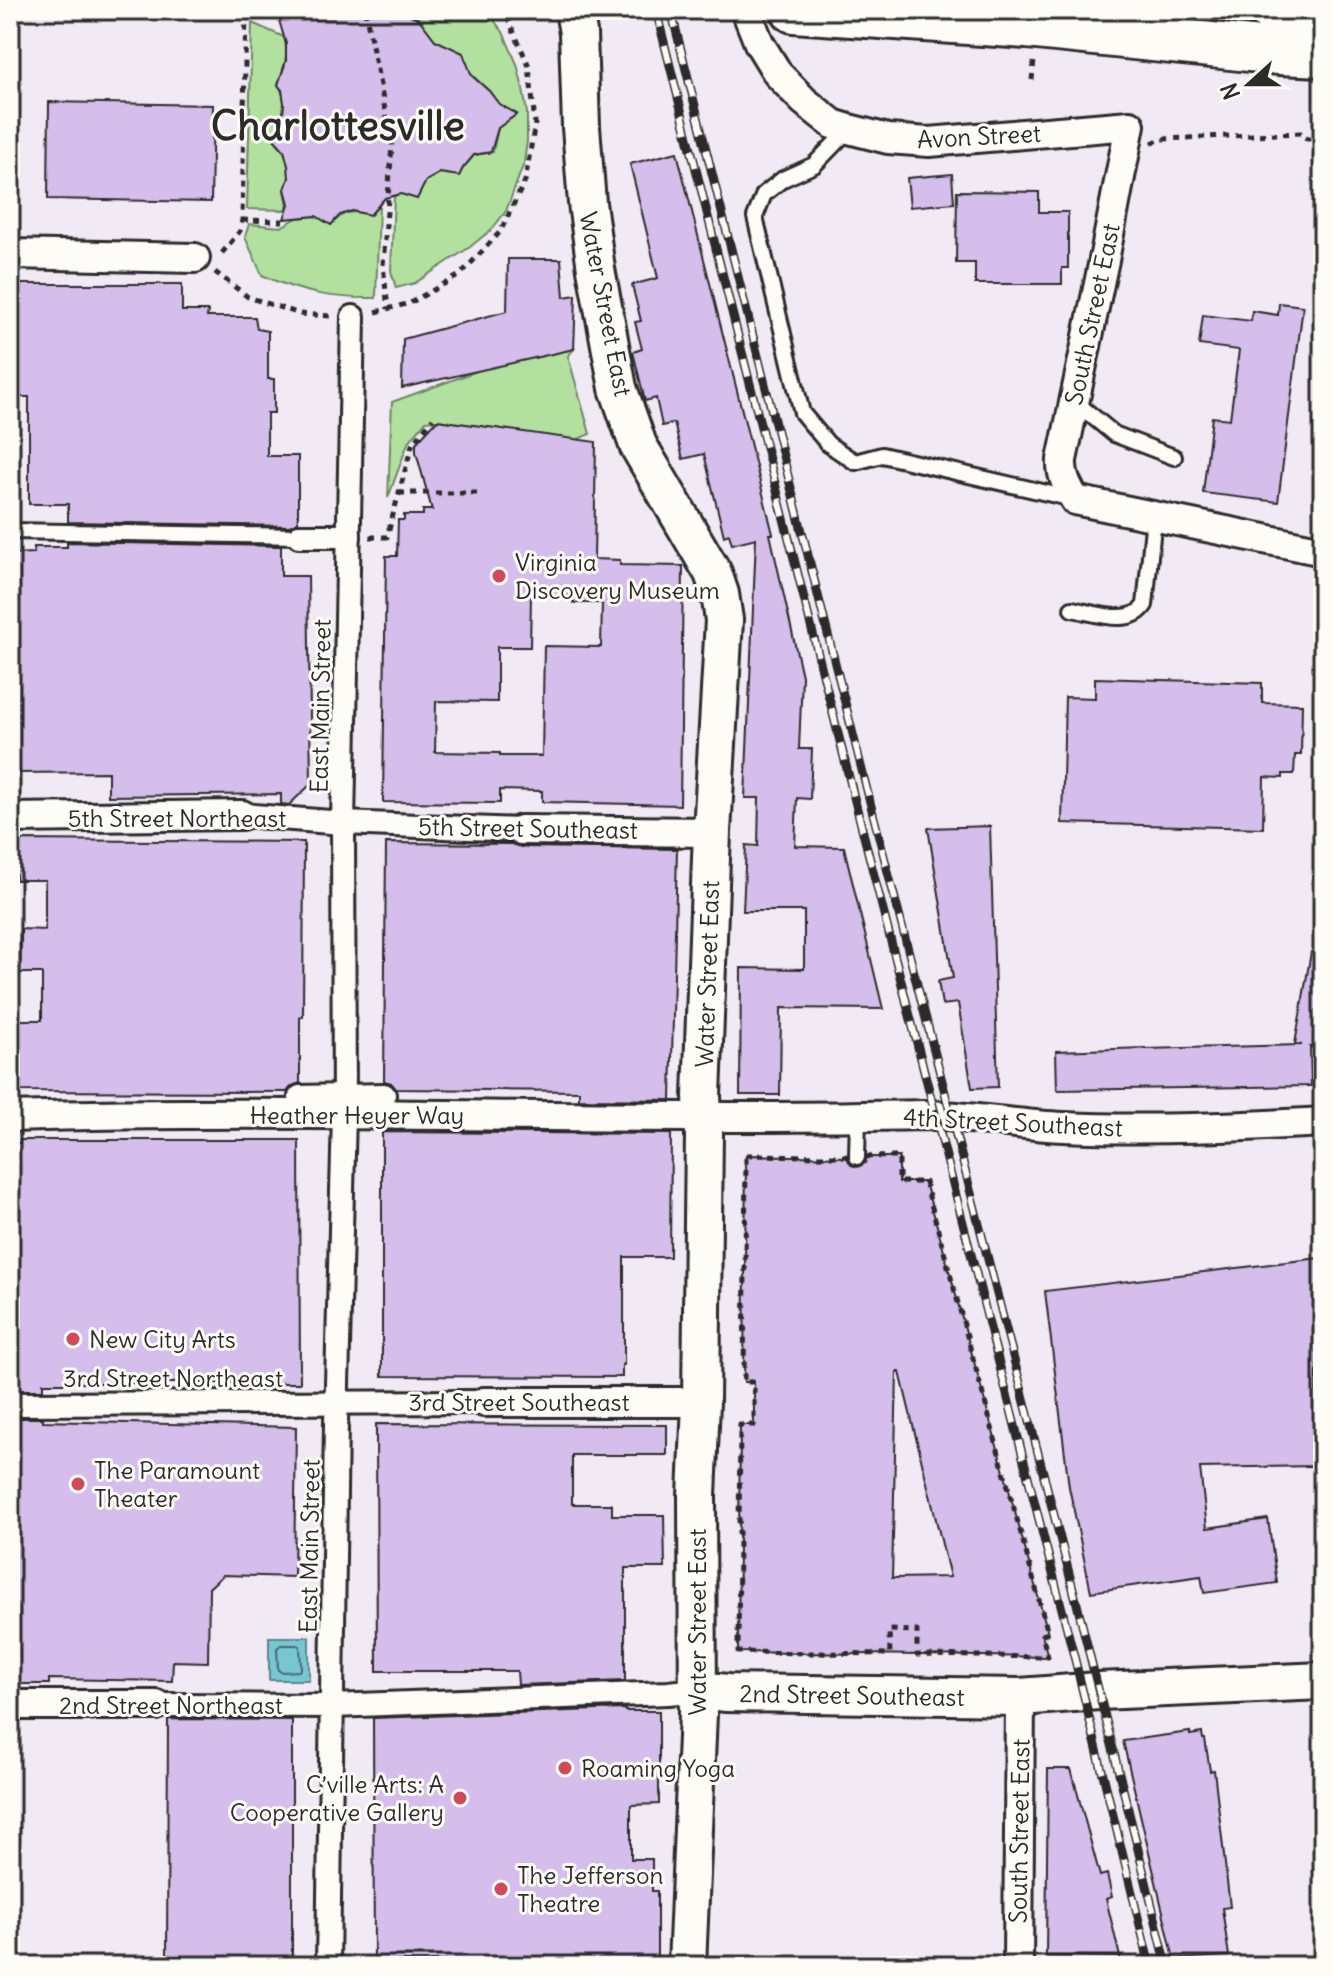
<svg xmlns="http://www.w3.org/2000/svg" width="1333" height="1976" viewBox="0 0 1333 1976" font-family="Delius,sans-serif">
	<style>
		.green { fill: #b2e19f; stroke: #6e8665; stroke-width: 2 }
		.water { fill: #77c6d2; stroke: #59888f; stroke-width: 2 }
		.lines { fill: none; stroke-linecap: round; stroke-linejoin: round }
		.shore { stroke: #49696e; stroke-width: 2 }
		.building { fill: #d5bdec; stroke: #2b2b2b; stroke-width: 2; fill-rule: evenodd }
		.service-casing { stroke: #2b2b2b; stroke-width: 20 }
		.pedestrian-casing { stroke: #2b2b2b; stroke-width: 28 }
		.minor-casing { stroke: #2b2b2b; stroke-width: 34 }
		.tertiary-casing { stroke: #2b2b2b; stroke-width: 42 }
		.primary-casing { stroke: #2b2b2b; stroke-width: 50 }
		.path { stroke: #2b2b2b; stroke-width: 5; stroke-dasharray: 6 6; stroke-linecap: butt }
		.service { stroke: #fdfcf7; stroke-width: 14 }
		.pedestrian { stroke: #fdfcf7; stroke-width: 22 }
		.minor { stroke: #fdfcf7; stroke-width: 28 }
		.tertiary { stroke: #fdfcf7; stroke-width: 36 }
		.primary { stroke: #fdfcf7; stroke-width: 44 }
		.rail-casing { stroke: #2b2b2b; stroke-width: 9 }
		.rail { stroke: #fdfcf7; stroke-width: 6; stroke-dasharray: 18; stroke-linecap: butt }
		.poi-dot { fill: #d1495b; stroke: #fdfcf7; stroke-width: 3 }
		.labels { text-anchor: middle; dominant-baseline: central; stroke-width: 6; stroke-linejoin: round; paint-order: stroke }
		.street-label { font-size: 24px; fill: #2b2b2b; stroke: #fdfcf7 }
		.poi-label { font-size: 24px; fill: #2b2b2b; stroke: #fdfcf7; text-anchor: start }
		.town-label { font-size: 40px; font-weight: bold; fill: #2b2b2b; stroke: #fdfcf7 }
	</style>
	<rect width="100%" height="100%" fill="#f1e9f4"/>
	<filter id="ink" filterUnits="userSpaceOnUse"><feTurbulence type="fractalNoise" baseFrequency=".0125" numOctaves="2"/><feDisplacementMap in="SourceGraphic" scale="16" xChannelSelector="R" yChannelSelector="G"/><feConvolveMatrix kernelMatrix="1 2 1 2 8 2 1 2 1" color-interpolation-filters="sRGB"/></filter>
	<g filter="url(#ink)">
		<g class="green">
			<path d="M398 10H486L503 32 517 64 523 89 527 113V141L524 163 506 211 492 229 470 247 415 283 396 288 391 271 394 196 440 173 459 176 463 168 474 155 493 152 498 128 516 114 499 104 489 91 435 40 419 19Z"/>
			<path d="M252 23 284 37C289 54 284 68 278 84 289 102 284 122 274 139 284 149 291 162 289 177 288 182 285 185 285 190 286 199 289 201 287 210L247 209Z"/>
			<path d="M379 205 376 298C333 299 301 293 262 275L245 237 249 224 281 227 297 218 316 216 331 225C346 209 352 211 371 215Z"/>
			<path d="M574 349 568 356 590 434 576 440 437 420 426 421 408 443 388 498 392 402 480 370Z"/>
		</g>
		<rect class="water" x="269" y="1637" width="40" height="43"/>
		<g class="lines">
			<path class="shore" d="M281 1645H297L300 1646 301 1668 299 1671 281 1672 278 1670 277 1648Z"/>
		</g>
		<g class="building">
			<path d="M276 10H398L419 19 435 40 463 53 472 76 489 91 499 104 517 114 498 128 491 152 474 155 463 168 459 176 440 173 426 181 417 199 401 194 385 198 370 215 352 211 340 215 331 225 316 216 284 219 289 204 285 189 289 178 288 166 284 150 274 139 282 125 284 103 282 90 278 85 286 61V44Z"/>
			<path d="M49 102 213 105 211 202 48 199Z"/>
			<path d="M677 152 773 534H770L802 676 799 749H812L810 799 797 798 795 846 844 847 883 1009 781 1008 780 1095H740L741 968 804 969V911H743L746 845 758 846 759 798H745L756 538 732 544 729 534 724 536 704 454 683 459 674 423 662 426 656 398 645 401 633 352 642 349 635 322 641 321 632 285 658 278 630 164Z"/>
			<path d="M952 174 954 203 910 207 907 178Z"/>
			<path d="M957 191 1039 192V212H1068V268H1062V284H975V263H956Z"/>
			<path d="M508 259H561L564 297 576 295 574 349 402 388 403 339 507 311Z"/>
			<path d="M19 284H182V311H208L207 317H255L257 329 268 331V379H274V413H267V456H298V522L290 526 68 522V504H29V397H19Z"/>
			<path d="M1279 303 1303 306 1278 502 1203 493 1212 417 1230 419 1239 350 1199 345 1203 315 1251 321 1252 311 1278 315Z"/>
			<path d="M437 420 596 442 594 559 620 560V565L683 566 680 805 542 802V791L500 790V803L383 802 386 556H397L398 520H404V515H423V510H432L416 452V443ZM531 596H573V603H602L601 647 544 646 542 756H500V753L435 752 436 701 497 702V647H530Z"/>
			<path d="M67 542 281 546V576H308L311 784 289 805 281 804V794L108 796V772L16 773 12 554 34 553V547H67Z"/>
			<path d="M1095 678 1262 683V703L1302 704 1301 755H1295L1294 774H1283V778L1264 777 1263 828 1062 823 1065 697 1095 698Z"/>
			<path d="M990 826 998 1087 972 1088 958 1003 942 1005 938 981 953 978 928 828Z"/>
			<path d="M16 840 304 842 303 1017H300V1083L292 1086 287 1092 10 1091V1020H42V973H20L21 929 45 930V880H16Z"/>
			<path d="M386 843 511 844 521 847 677 849 671 1100 579 1099V1091L396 1089 391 1083 384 1081Z"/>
			<path d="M1311 952 1323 953V1049L1310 1047 1311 1086 1057 1090 1056 1051 1145 1048V1049L1302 1045 1295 1044Z"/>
			<path d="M382 1132 671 1134 670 1257H624V1365H622V1377L382 1376Z"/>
			<path d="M20 1140H299L300 1383H43V1390H12L13 1196H10V1143H20Z"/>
			<path d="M746 1155 847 1157 851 1165 858 1167 865 1163 867 1157H899V1182H925L1048 1633 1042 1635 1048 1657 738 1652 740 1425H754V1382H744ZM897 1372H900L950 1577 892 1578Z"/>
			<path d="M1320 1258 1314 1466 1200 1468 1207 1528 1268 1519 1277 1583 1204 1593 1201 1576 1091 1592 1069 1487 1045 1291Z"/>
			<path d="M13 1418H43V1421L296 1427 294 1577 223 1575 209 1588 208 1662 173 1661 172 1681 49 1679V1684H10V1421H13Z"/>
			<path d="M376 1424 667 1425V1455H572V1504H612V1515H664L665 1568H625V1681L518 1685 517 1671H377Z"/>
			<path d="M625 1709V1711H659V1804L631 1805V1859H652V1891H657V1961H374L373 1718Z"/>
			<path d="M168 1719 292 1720V1961L167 1960Z"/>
			<path d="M1190 1732V1735L1202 1733 1203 1739H1205L1210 1771 1214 1770 1230 1907 1222 1908 1229 1956 1174 1959 1123 1741Z"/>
			<path d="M1048 1769H1071L1100 1876 1107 1874 1112 1897 1106 1899 1120 1957 1046 1956Z"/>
		</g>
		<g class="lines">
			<g class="service-casing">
				<g id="service">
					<path d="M849 129 814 165 783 179 764 194 755 217 802 413 828 444 855 462 882 455 1073 499"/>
					<path d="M1074 401 1114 434 1174 457"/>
					<path d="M10 531 299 536"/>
					<path d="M1072 609C1095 613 1131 627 1145 605L1154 517"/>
					<path d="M857 1157 858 1116"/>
				</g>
			</g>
			<g class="pedestrian-casing">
				<g id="pedestrian">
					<path d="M299 536H349"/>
					<path d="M242 815 343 823 521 830"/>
					<path d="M300 1097 384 1095"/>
					<path d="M10 1404 484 1402"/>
					<path d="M156 1705 333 1706 668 1693 698 1690"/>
					<path d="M328 1966 336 1423 344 1114 343 823 353 317"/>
				</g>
			</g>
			<g class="minor-casing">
				<g id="minor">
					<path d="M746 10 759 43 778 74 804 101 833 124 849 129 888 139 929 142 1130 125 1104 260 1062 460C1061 475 1067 486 1075 500L1323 551"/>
					<path d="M10 254 195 258"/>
					<path d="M10 818 242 815"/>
					<path d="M521 830 712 832"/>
					<path d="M10 1117C314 1108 619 1122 923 1115 970 1116 1017 1125 1064 1127 1151 1131 1237 1127 1323 1122"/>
					<path d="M484 1402H701"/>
					<path d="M10 1705H156"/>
					<path d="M1018 1966 1020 1697"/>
				</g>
			</g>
			<g class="tertiary-casing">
				<g id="tertiary">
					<path d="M574 10 578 33 581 127 587 203 596 269 618 388 638 445 713 573 720 594 724 620 712 832 702 1096 704 1133 701 1402 697 1496 698 1714 687 1966"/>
					<path d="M698 1690 727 1693 1020 1697 1099 1691 1323 1681"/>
				</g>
			</g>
			<g class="primary-casing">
				<g id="primary">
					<path d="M794 10 1027 26 1279 52 1323 54"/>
					<path d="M1271 10 1323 15"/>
				</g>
			</g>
			<g class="path">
				<path d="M365 10 392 145 383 265 388 309"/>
				<path d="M1032 80 1034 61"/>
				<path d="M1152 143 1161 139 1301 133 1307 139 1323 138"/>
				<path d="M242 220 283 221"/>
				<path d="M222 253 240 231 242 220 246 10"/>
				<path d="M215 272 248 297 300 314 330 316"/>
				<path d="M376 312 410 303 460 275 500 232 525 181 535 123 529 66 504 10"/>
				<path d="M399 493H481"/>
				<path d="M370 537H387L412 445 433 418"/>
				<path d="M746 1155 899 1157V1182H925L1048 1633 1042 1635 1048 1657 917 1655V1631L889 1630 890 1654 738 1652 740 1425H754V1382H744Z"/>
			</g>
			<use href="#service" class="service"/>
			<use href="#pedestrian" class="pedestrian"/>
			<use href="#minor" class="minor"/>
			<use href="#tertiary" class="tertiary"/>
			<use href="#primary" class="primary"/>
			<g class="rail-casing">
				<g id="rail">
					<path d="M656 10 857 809 1075 1660 1150 1966"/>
					<path d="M671 10 871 806 1077 1604 1167 1966"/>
				</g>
			</g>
			<use href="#rail" class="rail"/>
		</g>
	</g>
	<g class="poi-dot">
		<circle cx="499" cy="576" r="8"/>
		<circle cx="73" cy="1339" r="8"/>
		<circle cx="78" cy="1484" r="8"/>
		<circle cx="565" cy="1768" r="8"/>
		<circle cx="460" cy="1798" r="8"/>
		<circle cx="501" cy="1889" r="8"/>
	</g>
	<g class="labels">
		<g class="street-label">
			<text transform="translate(979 136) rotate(-3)">Avon Street</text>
			<text transform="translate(606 304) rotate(79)">Water Street East</text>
			<text transform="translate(1092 314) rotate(-78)">South Street East</text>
			<text transform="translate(320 706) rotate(-89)">East Main Street</text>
			<text x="177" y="818">5th Street Northeast</text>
			<text transform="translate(528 828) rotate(1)">5th Street Southeast</text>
			<text transform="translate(707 974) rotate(-88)">Water Street East</text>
			<text x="357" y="1115">Heather Heyer Way</text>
			<text transform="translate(1013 1122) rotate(3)">4th Street Southeast</text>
			<text x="173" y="1378">3rd Street Northeast</text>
			<text x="519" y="1402">3rd Street Southeast</text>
			<text transform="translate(309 1546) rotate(-89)">East Main Street</text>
			<text transform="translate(697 1622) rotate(-90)">Water Street East</text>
			<text transform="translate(852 1695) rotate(1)">2nd Street Southeast</text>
			<text x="171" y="1705">2nd Street Northeast</text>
			<text transform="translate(1019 1831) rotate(-89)">South Street East</text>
		</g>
		<g class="poi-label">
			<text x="515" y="562">Virginia<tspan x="515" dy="28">Discovery Museum</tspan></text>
			<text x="89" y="1339">New City Arts</text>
			<text x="94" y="1470">The Paramount<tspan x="94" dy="28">Theater</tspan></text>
			<text x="581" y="1768">Roaming Yoga</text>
			<text x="444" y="1784" text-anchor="end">C’ville Arts: A<tspan x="444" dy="28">Cooperative Gallery</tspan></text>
			<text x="517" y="1875">The Jefferson<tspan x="517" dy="28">Theatre</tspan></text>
		</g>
		<g class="town-label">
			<text x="338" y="126">Charlottesville</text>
		</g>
	</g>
	<rect width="1333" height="1976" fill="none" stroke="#fdfcf7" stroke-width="40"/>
	<rect x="20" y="20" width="1293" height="1936" fill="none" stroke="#2b2b2b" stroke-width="3" filter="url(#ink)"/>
	<g transform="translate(1249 84) rotate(249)" stroke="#fdfcf7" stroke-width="6" paint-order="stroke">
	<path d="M0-6L14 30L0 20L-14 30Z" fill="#2b2b2b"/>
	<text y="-12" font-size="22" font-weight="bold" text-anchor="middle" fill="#2b2b2b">N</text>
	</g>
</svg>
